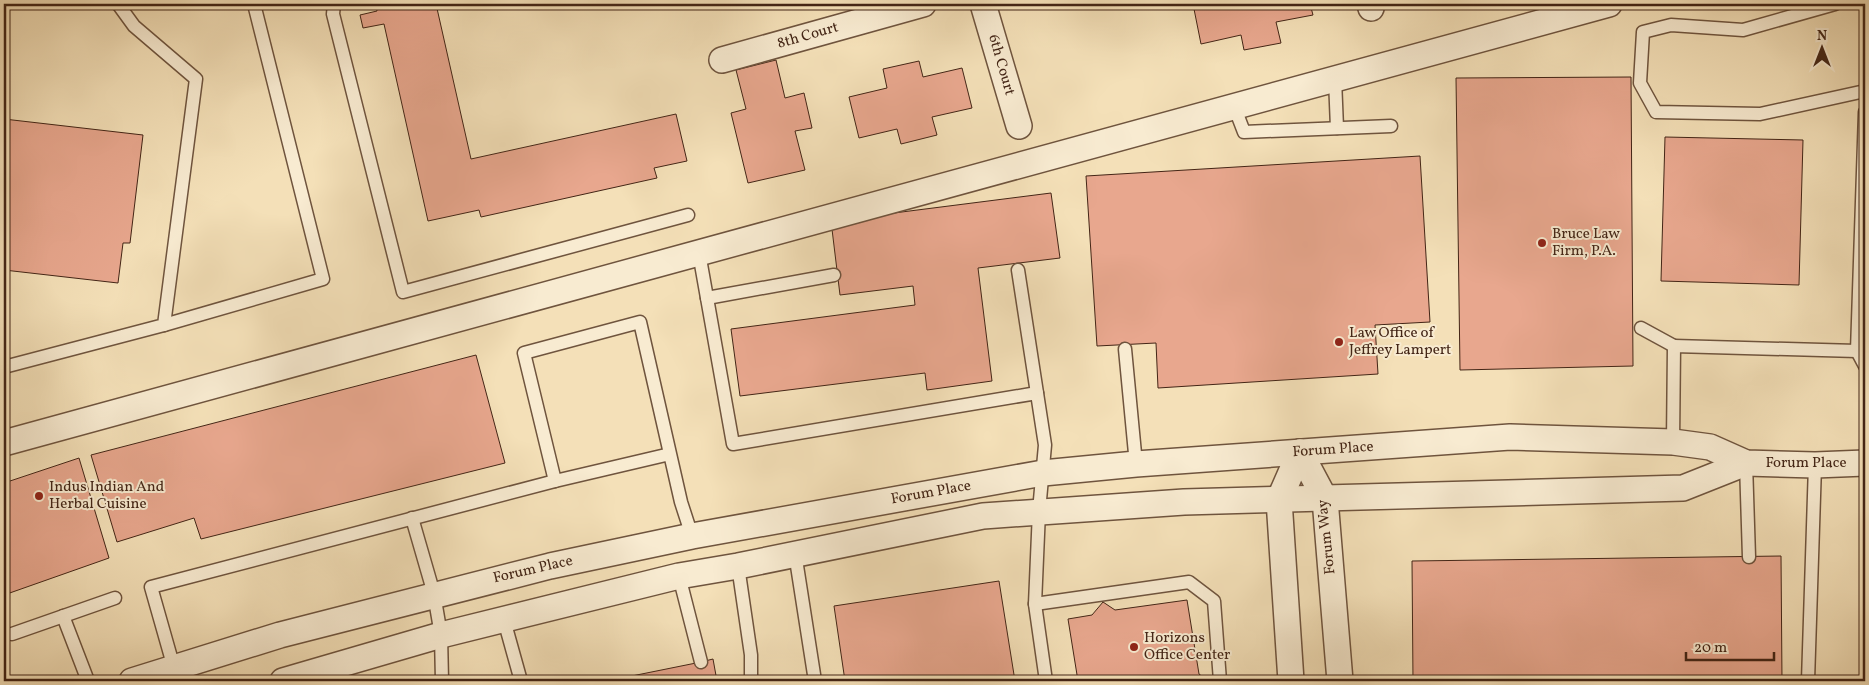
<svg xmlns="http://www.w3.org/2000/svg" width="1869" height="685" viewBox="0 0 1869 685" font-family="Vollkorn,serif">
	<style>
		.building { fill: #e8a78e; stroke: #432516 }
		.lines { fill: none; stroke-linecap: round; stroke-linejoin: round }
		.lane-casing { stroke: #6f543e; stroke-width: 15 }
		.street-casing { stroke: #6f543e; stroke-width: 28 }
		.lane { stroke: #f8ebd1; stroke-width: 12 }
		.street { stroke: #f8ebd1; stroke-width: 25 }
		.poi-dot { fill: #8f2418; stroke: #f8ebd1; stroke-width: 2 }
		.labels { text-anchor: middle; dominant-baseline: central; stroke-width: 4; stroke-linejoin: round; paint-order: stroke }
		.street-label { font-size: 15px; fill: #432516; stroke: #f8ebd1 }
		.poi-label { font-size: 15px; fill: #432516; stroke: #f8ebd1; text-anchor: start }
	</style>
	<rect width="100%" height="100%" fill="#f4e0b8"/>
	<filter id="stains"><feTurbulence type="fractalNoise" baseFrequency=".004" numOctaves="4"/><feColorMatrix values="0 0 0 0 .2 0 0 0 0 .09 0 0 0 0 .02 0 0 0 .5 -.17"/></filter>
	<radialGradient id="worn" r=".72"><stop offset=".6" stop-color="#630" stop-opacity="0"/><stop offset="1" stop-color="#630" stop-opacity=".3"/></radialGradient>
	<g class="building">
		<path d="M376 4H436L471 159 676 114 687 161 654 168 657 178 481 217 479 210 428 221 384 24 363 28 360 15 377 11Z"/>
		<path d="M1193 4H1310L1313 15 1276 22 1281 43 1244 50 1241 35 1201 44Z"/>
		<path d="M776 60 785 98 804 93 812 128 795 131 805 170 748 183 731 113 746 109 736 70Z"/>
		<path d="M919 61 923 77 962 68 972 108 932 117 937 135 901 144 897 129 859 138 849 97 887 88 883 69Z"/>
		<path d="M1631 77 1633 366 1460 370 1456 78Z"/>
		<path d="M4 119 143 135 130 243H123L118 283 4 270Z"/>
		<path d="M1665 137 1803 140 1799 285 1661 281Z"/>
		<path d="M1420 156 1430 322 1375 325 1378 374 1158 388 1156 343 1097 346 1086 176Z"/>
		<path d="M1051 193 1060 258 978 268 992 381 927 390 925 373 740 396 731 329 915 305 913 286 840 295 831 221Z"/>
		<path d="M476 355 505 463 201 539 194 518 117 542 91 455Z"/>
		<path d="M79 458 109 558 4 595V483Z"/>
		<path d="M1781 556 1782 681H1413L1412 561Z"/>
		<path d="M999 581 1015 681H845L834 606Z"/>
		<path d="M1187 600 1199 674 1208 681H1078L1068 619 1092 615 1103 602 1115 610Z"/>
		<path d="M713 659 717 681H607L701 662Z"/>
	</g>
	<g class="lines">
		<g class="lane-casing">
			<g id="lane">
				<path d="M334 4 333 14 403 292 688 215"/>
				<path d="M1835 4 1743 30 1671 25 1643 32 1640 83 1656 112 1760 114 1865 91"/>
				<path d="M1335 79 1337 128"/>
				<path d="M1234 106 1244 132 1391 126"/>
				<path d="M1865 112 1857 351 1865 366"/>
				<path d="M699 253 733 444 1037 393"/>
				<path d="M1018 270 1045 445 1039 511 1035 604 1046 681"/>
				<path d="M707 298 834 275"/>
				<path d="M164 325 323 279 254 4"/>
				<path d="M1641 328 1674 346"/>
				<path d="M1125 349 1136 464"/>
				<path d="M4 367 164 325 196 79 134 26 118 4"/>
				<path d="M1673 442 1674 346 1857 351"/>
				<path d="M670 454 555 481 524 353 640 322 681 502 692 536"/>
				<path d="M1746 463 1749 557"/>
				<path d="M412 518 434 594 441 635 442 681"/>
				<path d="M795 553 815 681"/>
				<path d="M738 566 751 655V681"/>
				<path d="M679 576 701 662"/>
				<path d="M1035 604 1189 582 1214 601 1220 681"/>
				<path d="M63 616 88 681"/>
				<path d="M504 620 521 681"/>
				<path d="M12 634 115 598"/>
				<path d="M174 668 151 587 555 481"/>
				<path d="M1808 681 1815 465"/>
			</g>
		</g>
		<g class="street-casing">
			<g id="street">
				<path d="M983 4 1019 126"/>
				<path d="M1370 4 1371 8"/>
				<path d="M722 60 923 4"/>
				<path d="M4 443 1609 4"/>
				<path d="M1300 452 1325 499 1340 681"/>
				<path d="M132 681 280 635 550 566 692 536 1043 473 1136 464 1510 437 1673 442 1710 447 1746 463 1815 465 1865 463"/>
				<path d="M283 681 441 635 679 576 738 566 983 516 1184 502 1683 488 1746 463"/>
				<path d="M1291 681 1279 500 1300 452"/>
			</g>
		</g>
		<use href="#lane" class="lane"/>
		<use href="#street" class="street"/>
	</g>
	<g class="poi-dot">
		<circle cx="1542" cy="243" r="5"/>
		<circle cx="1339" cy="342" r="5"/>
		<circle cx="39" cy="496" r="5"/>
		<circle cx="1134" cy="647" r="5"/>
	</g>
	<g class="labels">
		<g class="street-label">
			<text transform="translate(808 36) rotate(-16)">8th Court</text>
			<text transform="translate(1001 65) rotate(74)">6th Court</text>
			<text transform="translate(1333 450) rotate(-4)">Forum Place</text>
			<text x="1806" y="463">Forum Place</text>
			<text transform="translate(931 493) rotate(-10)">Forum Place</text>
			<text transform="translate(1327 537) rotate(-96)">Forum Way</text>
			<text transform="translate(533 570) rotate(-13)">Forum Place</text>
		</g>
		<g class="poi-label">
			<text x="1552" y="234">Bruce Law<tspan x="1552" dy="17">Firm, P.A.</tspan></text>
			<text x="1349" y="333">Law Office of<tspan x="1349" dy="17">Jeffrey Lampert</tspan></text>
			<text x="49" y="487">Indus Indian And<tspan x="49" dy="17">Herbal Cuisine</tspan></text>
			<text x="1144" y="638">Horizons<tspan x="1144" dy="17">Office Center</tspan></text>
		</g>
	</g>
	<rect width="1869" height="685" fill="none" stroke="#f4e0b8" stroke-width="20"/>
	<rect x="5" y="5" width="1859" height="675" fill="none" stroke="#432516" stroke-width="2.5"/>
	<rect x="10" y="10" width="1849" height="665" fill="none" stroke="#432516"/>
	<g transform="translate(1822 48)" stroke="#f8ebd1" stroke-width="4" paint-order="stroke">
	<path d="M0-4L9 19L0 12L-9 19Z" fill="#432516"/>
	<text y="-8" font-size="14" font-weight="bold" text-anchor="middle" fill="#432516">N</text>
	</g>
	<path d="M1686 652v8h88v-8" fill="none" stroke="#432516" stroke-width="2.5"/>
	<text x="1694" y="652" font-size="15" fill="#432516" stroke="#f8ebd1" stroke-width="4" paint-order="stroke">20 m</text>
	<rect width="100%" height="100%" filter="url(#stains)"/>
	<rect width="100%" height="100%" fill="url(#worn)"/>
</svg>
